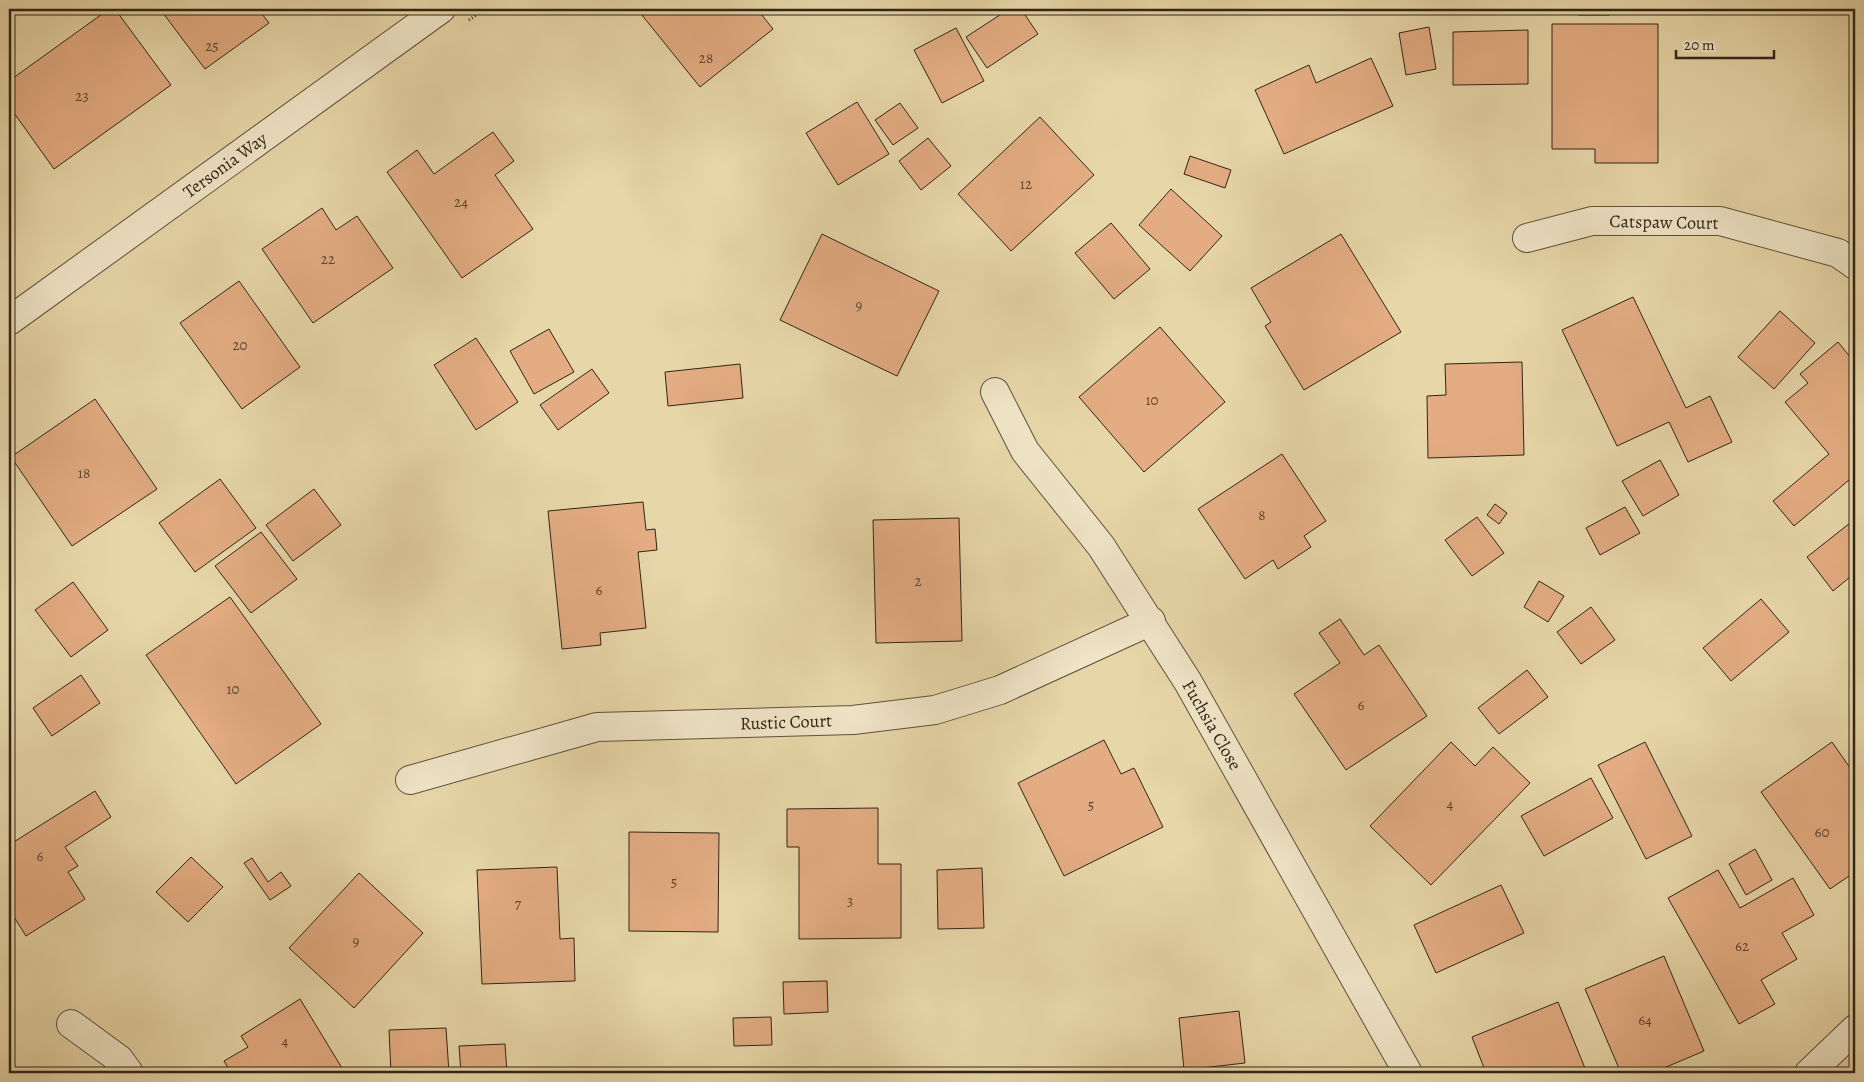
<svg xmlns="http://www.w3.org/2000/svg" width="1864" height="1082" viewBox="0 0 1864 1082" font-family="Alegreya,serif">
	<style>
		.building { fill: #e3ac82; stroke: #302518 }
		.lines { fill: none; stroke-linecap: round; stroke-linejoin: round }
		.minor-casing { stroke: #5e513c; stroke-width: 30 }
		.path { stroke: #302518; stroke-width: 3; stroke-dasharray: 1 2.5; stroke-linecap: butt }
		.minor { stroke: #efe4c6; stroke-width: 28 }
		.labels { text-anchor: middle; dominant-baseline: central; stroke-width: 5; stroke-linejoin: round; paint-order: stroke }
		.number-label { font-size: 15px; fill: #5d4732 }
		.street-label { font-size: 18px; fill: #302518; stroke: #efe4c6 }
	</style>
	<rect width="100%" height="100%" fill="#e7d6a8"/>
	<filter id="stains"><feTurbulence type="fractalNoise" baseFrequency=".004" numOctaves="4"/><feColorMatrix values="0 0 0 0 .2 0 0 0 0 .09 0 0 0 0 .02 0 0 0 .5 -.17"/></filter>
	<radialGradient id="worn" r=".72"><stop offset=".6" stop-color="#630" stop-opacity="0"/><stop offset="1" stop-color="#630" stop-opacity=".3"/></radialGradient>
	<g class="building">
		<path d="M109 9H115L171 85 54 169 9 106V81Z"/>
		<path d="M160 9H258L269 23 205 69Z"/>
		<path d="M637 9H757L773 29 700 87Z"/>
		<path d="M1009 9H1021L1038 34 987 68 966 37Z"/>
		<rect x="1512" y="9" width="58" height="5"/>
		<rect x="1579" y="9" width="30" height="6"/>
		<path d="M1552 24H1658V163H1595V149H1552Z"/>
		<path d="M1429 27 1436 69 1406 75 1399 33Z"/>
		<path d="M956 28 984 81 942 103 914 50Z"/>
		<path d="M1528 30V84L1453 85V32Z"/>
		<path d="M1371 58 1393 106 1284 154 1255 90 1309 65 1316 83Z"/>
		<path d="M857 102 889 154 838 185 806 133Z"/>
		<path d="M900 103 918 128 893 145 875 120Z"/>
		<path d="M1040 117 1094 175 1011 251 958 194Z"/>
		<path d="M493 132 514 161 495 175 533 229 462 278 387 172 417 150 434 174Z"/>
		<path d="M928 138 951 166 921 190 899 161Z"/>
		<path d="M1190 156 1231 170 1225 188 1184 174Z"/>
		<path d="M1171 189 1222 236 1190 271 1139 225Z"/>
		<path d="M322 208 336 230 357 216 393 268 313 323 262 249Z"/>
		<path d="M1111 223 1150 269 1114 299 1075 253Z"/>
		<path d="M822 234 939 291 897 376 780 320Z"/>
		<path d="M1341 234 1401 332 1304 390 1265 326 1271 322 1251 288Z"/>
		<path d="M239 281 300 367 242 409 180 323Z"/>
		<path d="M1633 297 1686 408 1710 396 1732 442 1688 462 1669 422 1617 446 1562 330Z"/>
		<path d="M1780 311 1815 343 1774 389 1738 357Z"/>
		<path d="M1160 327 1225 402 1144 472 1079 397Z"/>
		<path d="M549 329 574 372 534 394 510 351Z"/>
		<path d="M476 338 518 402 476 430 434 365Z"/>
		<path d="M1838 342 1855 363V475L1794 526 1773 501 1829 454 1785 402 1808 383 1800 374Z"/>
		<path d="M1522 362 1524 455 1428 458 1427 396 1446 395 1445 364Z"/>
		<path d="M740 364 743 398 668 406 665 372Z"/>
		<path d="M592 369 609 393 558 430 540 405Z"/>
		<path d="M95 399 157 489 72 546 11 457Z"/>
		<path d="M1282 454 1326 521 1304 536 1311 547 1278 569 1273 560 1245 579 1198 509Z"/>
		<path d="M1660 460 1679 495 1643 516 1622 481Z"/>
		<path d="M220 479 256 528 195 572 159 523Z"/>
		<path d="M314 489 341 525 293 561 266 525Z"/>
		<path d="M643 502 646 530 655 529 657 550 638 552 646 628 600 633 601 645 562 649 548 511Z"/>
		<path d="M1495 504 1507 513 1499 524 1487 515Z"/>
		<path d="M1625 507 1640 533 1600 555 1586 528Z"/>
		<path d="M1477 517 1504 553 1472 576 1445 540Z"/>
		<path d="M959 518 962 641 876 643 873 520Z"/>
		<path d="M1855 519V573L1833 591 1807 557Z"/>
		<path d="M261 532 297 579 251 613 215 566Z"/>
		<path d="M1539 581 1564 596 1548 622 1524 607Z"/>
		<path d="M73 582 108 630 71 657 35 610Z"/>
		<path d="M230 597 321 724 236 784 146 655Z"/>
		<path d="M1761 599 1789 632 1731 681 1703 648Z"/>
		<path d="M1591 607 1615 640 1581 664 1557 632Z"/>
		<path d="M1340 619 1364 655 1379 645 1427 716 1346 770 1294 694 1340 663 1319 633Z"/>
		<path d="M1527 670 1548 697 1499 734 1478 708Z"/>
		<path d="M81 675 100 703 52 736 33 708Z"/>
		<path d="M1104 740 1121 774 1134 768 1163 827 1064 876 1018 783Z"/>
		<path d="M1451 742 1475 766 1493 747 1530 783 1431 885 1370 826Z"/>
		<path d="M1645 742 1692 836 1646 859 1598 765Z"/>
		<path d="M1832 742 1855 775V872L1830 889 1761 792Z"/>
		<path d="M1591 778 1613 818 1544 856 1521 816Z"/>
		<path d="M95 791 111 817 65 847 78 866 68 872 85 899 26 936 9 909V845Z"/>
		<path d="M878 808V864H901V938L799 939V847H787V809Z"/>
		<path d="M629 832 719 833 718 932 629 931Z"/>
		<path d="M1755 849 1772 880 1746 895 1729 864Z"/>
		<path d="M191 857 223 887 188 922 156 892Z"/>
		<path d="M252 858 268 882 281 872 291 886 270 900 244 863Z"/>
		<path d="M557 867 560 939 574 938 575 981 482 984 477 870Z"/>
		<path d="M982 868 984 928 938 929 937 870Z"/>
		<path d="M1718 870 1740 908 1793 878 1814 915 1782 933 1797 959 1761 980 1775 1004 1739 1024 1668 898Z"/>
		<path d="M359 873 423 933 354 1008 289 948Z"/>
		<path d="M1501 885 1524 933 1436 973 1414 925Z"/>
		<path d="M1664 956 1704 1051 1652 1073H1621L1585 989Z"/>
		<path d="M827 981 828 1012 784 1014 783 982Z"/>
		<path d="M300 999 345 1073H231L224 1061 248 1047 241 1036Z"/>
		<path d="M1558 1002 1587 1073H1486L1472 1037Z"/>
		<path d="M1239 1011 1245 1063 1184 1070 1179 1018Z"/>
		<path d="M771 1017 772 1045 734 1046 733 1018Z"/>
		<path d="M446 1028 449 1073H391L389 1030Z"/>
		<path d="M505 1044 507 1073H461L459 1046Z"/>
	</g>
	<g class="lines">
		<g class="minor-casing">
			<g id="minor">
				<path d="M1527 238 1592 221H1720L1838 253 1855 265"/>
				<path d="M9 321 441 9"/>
				<path d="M995 392 1025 451 1101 546 1188 682 1408 1073"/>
				<path d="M410 780 597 727 853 720 935 710 1000 690 1151 621"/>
				<path d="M71 1024 119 1059 129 1073"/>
				<path d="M1809 1073 1855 1029"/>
			</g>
		</g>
		<path class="path" d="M469 20 485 9"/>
		<use href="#minor" class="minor"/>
	</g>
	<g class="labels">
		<g class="number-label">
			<text x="212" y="46">25</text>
			<text x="706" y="58">28</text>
			<text x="82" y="96">23</text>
			<text x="1026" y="184">12</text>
			<text x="461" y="202">24</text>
			<text x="328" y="259">22</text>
			<text x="859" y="305">9</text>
			<text x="240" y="345">20</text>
			<text x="1152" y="400">10</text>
			<text x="84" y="473">18</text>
			<text x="1262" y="515">8</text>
			<text x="918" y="581">2</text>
			<text x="599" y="590">6</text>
			<text x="233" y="689">10</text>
			<text x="1361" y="705">6</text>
			<text x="1450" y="804">4</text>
			<text x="1091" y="805">5</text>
			<text x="1822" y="832">60</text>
			<text x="40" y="856">6</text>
			<text x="674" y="882">5</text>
			<text x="850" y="901">3</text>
			<text x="518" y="904">7</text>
			<text x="356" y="941">9</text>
			<text x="1742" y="946">62</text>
			<text x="1645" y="1020">64</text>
			<text x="285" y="1041">4</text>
		</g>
		<g class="street-label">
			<text transform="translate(225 165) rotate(-36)">Tersonia Way</text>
			<text transform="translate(1664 222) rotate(1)">Catspaw Court</text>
			<text transform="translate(786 722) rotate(-2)">Rustic Court</text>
			<text transform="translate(1212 725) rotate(60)">Fuchsia Close</text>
		</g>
	</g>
	<rect width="1864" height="1082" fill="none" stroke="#e7d6a8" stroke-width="30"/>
	<rect x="10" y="10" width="1844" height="1062" fill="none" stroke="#302518" stroke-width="2.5"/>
	<rect x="15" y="15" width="1834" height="1052" fill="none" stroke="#302518"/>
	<path d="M1676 50v8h98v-8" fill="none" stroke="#302518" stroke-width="2.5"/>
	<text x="1684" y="50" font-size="15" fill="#302518" stroke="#efe4c6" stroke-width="4" paint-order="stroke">20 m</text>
	<rect width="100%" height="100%" filter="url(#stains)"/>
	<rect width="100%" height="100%" fill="url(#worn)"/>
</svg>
